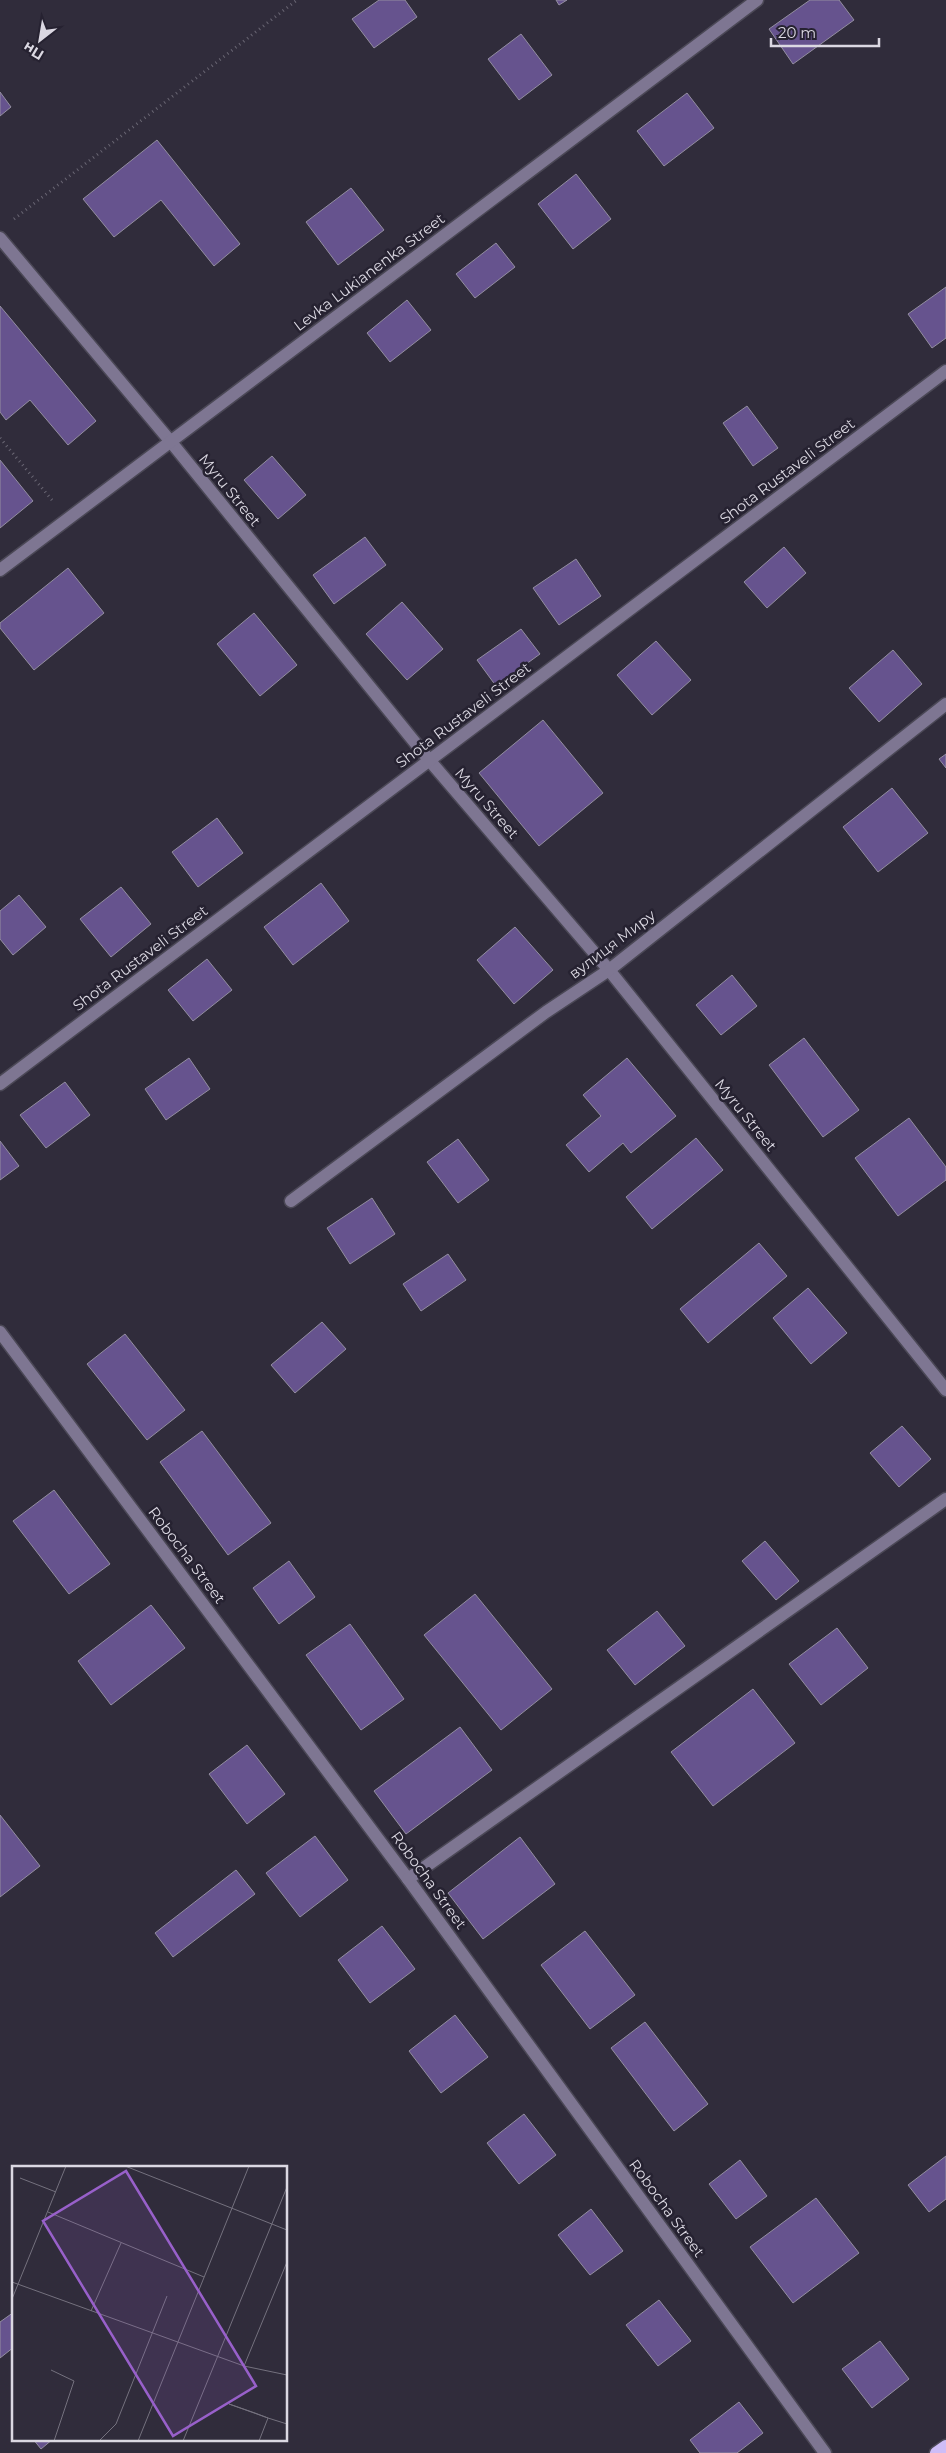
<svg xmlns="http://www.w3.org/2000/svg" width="946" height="2453" viewBox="0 0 946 2453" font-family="Montserrat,sans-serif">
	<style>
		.building { fill: #66538e; stroke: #938ea0 }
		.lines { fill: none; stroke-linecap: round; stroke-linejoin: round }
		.minor-casing { stroke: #4b4856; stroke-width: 15 }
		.major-casing { stroke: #4b4856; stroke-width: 15 }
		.path { stroke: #696673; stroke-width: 3; stroke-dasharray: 1 4; stroke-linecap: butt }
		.minor { stroke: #7e7692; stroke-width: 12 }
		.major { stroke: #cebdf7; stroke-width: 12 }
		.labels { text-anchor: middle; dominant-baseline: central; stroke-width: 5; stroke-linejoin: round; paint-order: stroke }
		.street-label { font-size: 15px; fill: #dbd8e2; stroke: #262231 }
		.inset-road { fill: none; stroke: #74717e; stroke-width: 1 }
		.view { fill: #9860ca; fill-opacity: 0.15; stroke: #9860ca; stroke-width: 2.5 }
		.inset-edge { fill: none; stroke: #dbd8e2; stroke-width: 2.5 }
	</style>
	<rect width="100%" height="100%" fill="#302c3b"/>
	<g class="building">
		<path d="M379 0H405L417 17 374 48 352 19Z"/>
		<path d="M556 0H567L559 5Z"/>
		<path d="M810 0H839L854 20 793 64 769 29Z"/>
		<path d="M521 34 552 75 519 100 488 59Z"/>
		<path d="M0 92 11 107 0 116Z"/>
		<path d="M687 93 714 128 664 166 637 131Z"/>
		<path d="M157 140 240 244 214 266 161 200 114 237 83 199Z"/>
		<path d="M576 174 611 219 573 249 538 204Z"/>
		<path d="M351 188 384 230 338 265 306 222Z"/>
		<path d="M496 243 515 267 475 298 456 274Z"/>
		<path d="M946 287V338L932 348 908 314Z"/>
		<path d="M407 300 431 330 390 362 367 333Z"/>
		<path d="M0 306 96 421 68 445 30 400 6 420 0 412Z"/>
		<path d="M747 406 778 448 753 466 723 423Z"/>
		<path d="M272 456 306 495 278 519 244 480Z"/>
		<path d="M0 460 33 501 0 528Z"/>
		<path d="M365 537 386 565 334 604 313 575Z"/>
		<path d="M784 547 806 573 767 608 744 582Z"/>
		<path d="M576 559 601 596 559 625 533 588Z"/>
		<path d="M68 568 104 613 34 670 0 628V623Z"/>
		<path d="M402 602 443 649 407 680 366 634Z"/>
		<path d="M254 613 297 665 260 696 217 644Z"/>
		<path d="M521 629 540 654 496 686 477 660Z"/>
		<path d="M656 641 691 680 652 715 617 675Z"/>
		<path d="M893 650 922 684 879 722 849 688Z"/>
		<path d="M543 720 603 793 539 846 479 773Z"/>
		<path d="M946 754V768L939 759Z"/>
		<path d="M892 788 928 833 878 872 843 827Z"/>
		<path d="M217 818 243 853 198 887 172 852Z"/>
		<path d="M321 883 349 921 293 965 264 927Z"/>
		<path d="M121 887 151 924 111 957 80 919Z"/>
		<path d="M19 895 46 927 13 955 0 939V911Z"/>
		<path d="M515 927 553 970 514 1004 477 960Z"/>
		<path d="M207 959 232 990 193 1021 168 990Z"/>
		<path d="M732 975 757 1006 721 1035 696 1005Z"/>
		<path d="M804 1038 859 1110 823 1137 769 1065Z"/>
		<path d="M189 1058 210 1089 166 1120 145 1089Z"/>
		<path d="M627 1058 676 1116 631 1153 623 1143 589 1172 566 1145 601 1116 583 1095Z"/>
		<path d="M65 1082 90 1115 46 1148 20 1115Z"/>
		<path d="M909 1118 946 1167V1180L898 1216 855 1158Z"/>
		<path d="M696 1138 723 1170 652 1229 626 1197Z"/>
		<path d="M458 1139 489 1180 458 1203 427 1162Z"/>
		<path d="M0 1141 19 1166 0 1180Z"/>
		<path d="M372 1198 395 1234 350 1264 327 1228Z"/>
		<path d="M759 1243 787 1276 708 1343 680 1309Z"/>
		<path d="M448 1254 466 1280 421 1311 403 1284Z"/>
		<path d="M808 1288 847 1333 811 1364 773 1318Z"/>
		<path d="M322 1322 346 1349 295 1393 271 1365Z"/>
		<path d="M125 1334 185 1410 147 1440 87 1364Z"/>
		<path d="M902 1426 931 1459 899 1487 870 1453Z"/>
		<path d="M202 1431 271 1523 228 1555 160 1462Z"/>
		<path d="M54 1490 110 1564 69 1594 13 1521Z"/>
		<path d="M765 1541 799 1581 776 1600 742 1561Z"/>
		<path d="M289 1561 315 1597 279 1624 253 1588Z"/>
		<path d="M475 1594 552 1689 501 1730 424 1635Z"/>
		<path d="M151 1605 185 1648 111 1705 78 1661Z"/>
		<path d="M657 1611 685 1646 635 1685 607 1650Z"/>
		<path d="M350 1624 404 1699 361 1730 306 1655Z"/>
		<path d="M837 1628 868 1668 821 1705 789 1664Z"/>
		<path d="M753 1689 795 1743 713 1806 671 1752Z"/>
		<path d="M460 1727 492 1770 406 1834 374 1791Z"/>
		<path d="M247 1745 285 1794 247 1824 209 1774Z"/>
		<path d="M0 1815 40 1866 0 1897Z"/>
		<path d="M315 1836 348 1880 300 1917 266 1873Z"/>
		<path d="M520 1837 555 1884 483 1939 448 1893Z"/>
		<path d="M236 1870 255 1894 173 1957 155 1933Z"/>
		<path d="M382 1926 415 1969 370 2003 338 1960Z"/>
		<path d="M585 1931 635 1995 590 2029 541 1965Z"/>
		<path d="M455 2015 488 2057 441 2093 409 2051Z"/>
		<path d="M645 2022 708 2104 674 2131 611 2048Z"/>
		<path d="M524 2114 556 2155 519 2184 487 2143Z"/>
		<path d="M946 2156V2199L929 2212 908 2185Z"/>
		<path d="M740 2160 767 2196 736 2219 709 2184Z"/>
		<path d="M816 2198 859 2253 793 2303 750 2247Z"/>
		<path d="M591 2209 623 2251 590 2275 558 2235Z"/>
		<path d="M659 2300 691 2341 658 2366 626 2325Z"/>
		<path d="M14 2312V2347L0 2358V2322Z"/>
		<path d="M880 2341 909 2379 872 2408 842 2369Z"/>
		<path d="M739 2402 763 2433 737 2453H700L690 2440Z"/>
		<path d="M33 2439H53L41 2449Z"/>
	</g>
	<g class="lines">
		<g class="minor-casing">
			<g id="minor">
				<path d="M0 238 171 442 430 761 609 970 946 1390"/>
				<path d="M0 570 757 0"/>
				<path d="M0 1084 946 371"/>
				<path d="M291 1201 546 1012 609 970 946 704"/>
				<path d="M0 1332 408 1879 825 2453"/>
				<path d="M408 1879 946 1499"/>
			</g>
		</g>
		<g class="major-casing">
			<path id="major" d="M936 2453 946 2446"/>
		</g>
		<g class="path">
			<path d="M14 219 297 0"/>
			<path d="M0 438 52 500"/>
		</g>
		<use href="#minor" class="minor"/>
		<use href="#major" class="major"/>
	</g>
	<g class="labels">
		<g class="street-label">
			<text transform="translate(369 272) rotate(-37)">Levka Lukianenka Street</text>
			<text transform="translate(787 471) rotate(-37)">Shota Rustaveli Street</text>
			<text transform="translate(230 490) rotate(51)">Myru Street</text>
			<text transform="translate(463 715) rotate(-37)">Shota Rustaveli Street</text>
			<text transform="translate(487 803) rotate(49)">Myru Street</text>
			<text transform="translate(612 944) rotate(-37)">вулиця Миру</text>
			<text transform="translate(140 958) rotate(-37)">Shota Rustaveli Street</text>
			<text transform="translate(746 1115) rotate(51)">Myru Street</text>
			<text transform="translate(187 1555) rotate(53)">Robocha Street</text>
			<text transform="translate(429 1880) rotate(54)">Robocha Street</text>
			<text transform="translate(667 2208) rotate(54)">Robocha Street</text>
		</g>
	</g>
	<g transform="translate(12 2166)">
		<rect width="275" height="275" fill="#302c3b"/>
		<path class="inset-road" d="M113 0 275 64M8 12 44 26M36 46 192 111M0 116 232 200 275 209M0 133 54 0M79 145 109 77M232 200 275 96M39 204 62 215 42 275M217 238 256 252 243 247ZM87 275 104 258 155 130M126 275 237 0M171 275 275 21M247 275 256 252 275 258"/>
		<path class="view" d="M114 5 244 220 161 270 31 55Z"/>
		<rect width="275" height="275" class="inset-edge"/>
	</g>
	<g transform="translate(40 40) rotate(211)" stroke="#262231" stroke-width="4" paint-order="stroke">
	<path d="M0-4L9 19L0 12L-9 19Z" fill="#dbd8e2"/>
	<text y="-8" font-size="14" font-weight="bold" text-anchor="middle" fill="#dbd8e2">Пн</text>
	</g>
	<path d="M771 38v8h108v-8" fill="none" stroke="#dbd8e2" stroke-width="2.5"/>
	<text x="778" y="38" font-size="15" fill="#dbd8e2" stroke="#262231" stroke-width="4" paint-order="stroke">20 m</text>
</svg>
